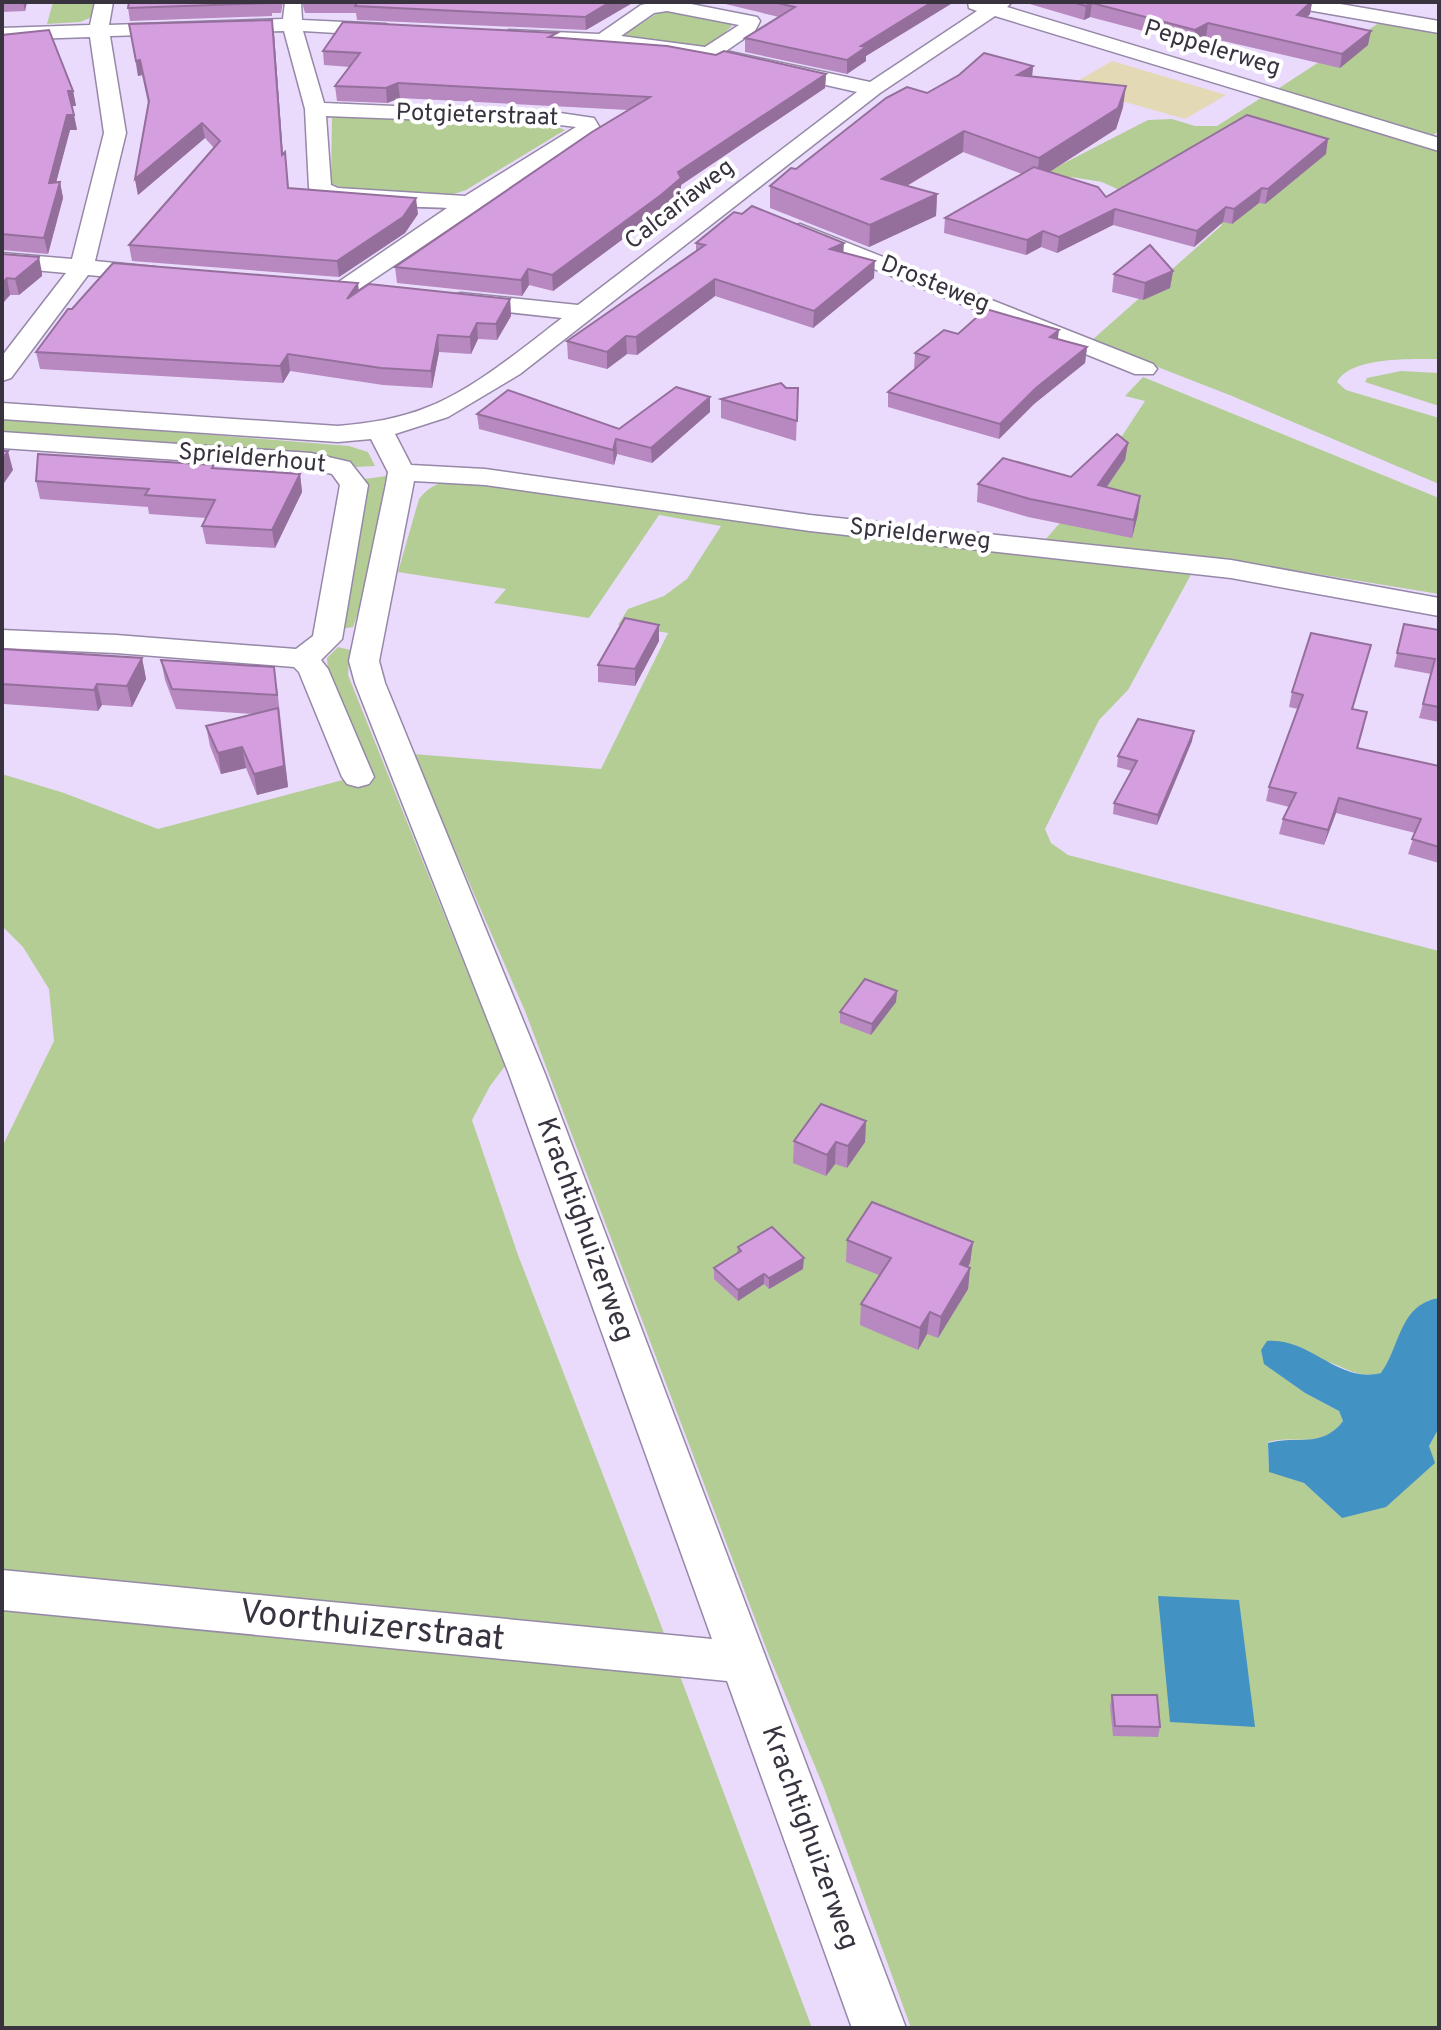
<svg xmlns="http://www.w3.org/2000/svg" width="1441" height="2030" viewBox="0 0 1441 2030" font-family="Overpass,sans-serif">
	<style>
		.green { fill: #b4cd95 }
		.sand { fill: #e3d9b4 }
		.water { fill: #4392c4 }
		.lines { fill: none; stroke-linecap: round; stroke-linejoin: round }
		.street-casing { stroke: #9688a7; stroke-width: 3 }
		.street { fill: #fff; fill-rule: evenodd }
		.wall { fill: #b789c0 }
		.shaded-wall { fill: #956f9c }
		.building { fill: #d59fdf; stroke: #956f9c; stroke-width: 2 }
		.labels { text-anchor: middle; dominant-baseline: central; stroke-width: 8; stroke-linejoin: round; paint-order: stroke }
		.far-street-label { font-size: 24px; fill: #393340; stroke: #fff }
		.street-label { font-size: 28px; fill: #393340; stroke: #fff }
		.near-street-label { font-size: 34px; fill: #393340; stroke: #fff }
	</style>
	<rect width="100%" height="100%" fill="#eadbfd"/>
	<g class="green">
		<path d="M53 2H95L90 18 80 22 47 24Z"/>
		<path d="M671 10 726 22 732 26 708 48 622 36 659 12Z"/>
		<path d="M1382 21 1439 31V131L1430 137 1273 92Z"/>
		<path d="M1264 96 1439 148V359C1414 359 1350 356 1337 382L1346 390 1439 418V484L1232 396 1091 341 1222 225 1219 221 1118 195 1117 189 1102 182 1071 177 1059 185 1035 178 1148 120 1172 119 1195 126H1217Z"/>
		<path d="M332 115 550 124 565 130 466 190 451 195 345 189 331 183Z"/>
		<path d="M1401 371 1439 373V406L1365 382 1367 378Z"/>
		<path d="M1143 377 1439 498V594L1256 564 1045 540 1080 500 1145 401 1125 396Z"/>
		<path d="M2 418 153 427 152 430 349 446 368 452 375 466 356 467 341 460 2 436Z"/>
		<path d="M387 476 381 525 357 616 353 627 335 630 364 479Z"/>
		<path d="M472 480 926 544 1194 569 1128 690 1099 720 1045 829 1051 843 1068 855 1439 951V1298C1400 1304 1400 1347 1382 1373 1356 1379 1348 1368 1326 1361 1306 1355 1282 1354 1261 1350L1265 1364 1305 1393 1339 1411 1343 1421C1320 1451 1298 1434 1268 1442L1269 1471 1304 1483 1342 1518 1429 1446 1439 1428V2028H911L824 1788 768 1653 525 1011 413 754 601 769 668 633 618 625 628 609 664 596 687 579 721 526 659 515 589 618 494 603 506 589 398 572 419 499C434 480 449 480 472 480Z"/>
		<path d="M338 647 350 650 348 675 505 1066 490 1086 472 1120 518 1255 656 1612 812 2028H2V1147L54 1041 49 989 23 947 2 926V774L64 793 158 829 369 773 328 672 327 658Z"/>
	</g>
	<path class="sand" d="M1112 61 1226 95 1185 119 1069 86Z"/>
	<g class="water">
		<path d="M1439 1298V1428L1429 1446 1435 1463 1386 1507 1342 1518 1304 1483 1269 1472 1268 1443C1296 1435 1322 1449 1343 1421L1339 1411 1305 1393 1264 1364 1261 1350 1267 1341C1310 1337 1338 1384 1381 1373 1400 1348 1399 1304 1439 1298Z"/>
		<path d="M1158 1596 1239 1600 1255 1727 1170 1722Z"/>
	</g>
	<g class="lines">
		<g class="street-casing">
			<g id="street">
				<path d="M95 2H113L109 25 283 19 285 2H301L302 20 386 24 396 30 386 36 303 31 324 103 560 113 594 118 600 128 353 293H337L333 288 337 283 447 208C418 206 326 209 309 188L305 109 284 31 110 36 126 133 95 261 155 267 163 269 167 274 163 279 155 281 88 275 11 378 2 381V356L66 273 2 267V253L72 259 104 133 90 37 2 40V28L90 25ZM326 116 560 125 576 127 465 196 338 188 331 185Z"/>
				<path d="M654 2H681L757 17 760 21 755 31 726 51 870 82 977 11 969 8 968 2H1012L1007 7 1439 138V151L995 16 880 93 520 374 448 417 395 434 411 465 485 469 810 515 1231 560 1439 598V616L1231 578 810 531 485 485 414 481 379 661 385 683 545 1074 906 2028H852L727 1681 2 1610V1570L712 1639 509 1074 355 683 349 661 386 484 388 472 371 439 338 442 2 419V403L338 426C369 423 399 419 428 407 474 389 523 348 562 318L461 307 453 305 449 300 453 295 461 293 578 305 857 92 709 59 603 46 509 42 499 36 509 30 599 34 641 5ZM667 11 739 25 705 47 621 36 654 13Z"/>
				<path d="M1287 2H1329L1439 21V33L1296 8Z"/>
				<path d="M800 224 1153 364 1157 369 1153 374H1135L792 236 789 231 792 226Z"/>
				<path d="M2 432 311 453 350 462 368 485 342 639 321 660 328 669 374 777 369 784 358 787 347 784 342 777 299 672 294 667 116 653 2 648V630L116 635 296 649 313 636 340 485 332 474 311 469 2 448Z"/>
			</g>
		</g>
		<use href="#street" class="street"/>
	</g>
	<g class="wall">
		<path d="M2 2H27L25 11 2 12Z"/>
		<path d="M129 2H283L281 13H272V16L130 21 128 8Z"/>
		<path d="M302 2H634L586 30 357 20 356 13H305Z"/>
		<path d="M717 2H954L866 56V61L847 74 745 52V38L779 17Z"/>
		<path d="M1023 2H1312L1310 14 1307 17 1368 45 1340 68 1206 37 1193 44 1090 17 1084 20Z"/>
		<path d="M129 24 274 34 283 154 289 188 418 214 405 233 339 277 132 261 129 245 214 148 205 138 138 195 135 179 148 103 142 75 138 76Z"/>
		<path d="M2 35 73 91 76 106H72L77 130H70L56 182H60L63 198 48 254 2 250Z"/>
		<path d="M557 38 716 55 826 74 825 88 681 185V193L662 210 553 291 529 285 522 296 397 283 395 267 628 110 400 98 387 103 337 101 335 86 350 67 324 65 323 51Z"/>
		<path d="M1033 66 1032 77 1123 107 1116 129 1049 172 1106 197 1326 154 1265 204 1259 203 1232 224 1223 222 1194 247 1113 225 1057 253 1041 247 1026 255 944 233 945 218 1022 174 963 152 907 186 937 194 936 216 869 247 770 208V186L927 93Z"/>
		<path d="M696 243 844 253 874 278 813 328 715 296 637 355 627 354 607 369 568 359 567 341 696 251Z"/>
		<path d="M2 254 42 273V276L19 295H10L2 304Z"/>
		<path d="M1173 271 1170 288 1143 300 1112 292 1114 274Z"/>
		<path d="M359 291 510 299 511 316 497 340 478 339 471 354 439 352 432 388 383 385 290 371 283 383 40 369 36 352Z"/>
		<path d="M958 334 1058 339 1087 347 1085 363 1034 404 999 439 888 407V392L914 369 915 353Z"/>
		<path d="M786 388H798L796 441 721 418V399Z"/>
		<path d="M710 412 652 463 617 454 614 465 479 429 477 414 619 429Z"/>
		<path d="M1128 443 1125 460 1107 487 1140 496 1138 514 1132 538 1028 517 977 502 978 484 1071 477Z"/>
		<path d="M214 465V468L300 474 302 492 275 548 206 544 202 526 206 518 149 514 148 507 40 499 36 481Z"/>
		<path d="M1404 624 1439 630V722L1419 718 1431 674 1394 667Z"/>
		<path d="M659 625V641L635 686 598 682V665Z"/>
		<path d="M1371 645 1353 709 1364 727 1358 748 1439 766V863L1408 854 1415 833 1336 813 1324 845 1279 834 1283 819 1289 807 1266 801 1269 787 1298 709 1289 707 1292 692Z"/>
		<path d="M2 649 142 658 146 679 132 707 102 705 98 711 4 704 2 706Z"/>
		<path d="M161 660 277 687 288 787 257 795 246 768 221 774 210 746 206 726 253 714 176 709 165 680Z"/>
		<path d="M1192 741 1157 825 1113 814 1114 803 1132 771 1117 767 1118 756Z"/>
		<path d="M897 991 896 1002 871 1035 840 1023V1012Z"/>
		<path d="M866 1121 865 1142 847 1168 835 1164 826 1176 793 1163 794 1141Z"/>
		<path d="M847 1240 973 1242 970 1263 968 1267 970 1268 968 1289 938 1338 927 1334 918 1350 860 1325 861 1304 879 1275 846 1262Z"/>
		<path d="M738 1247 803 1269 769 1289 764 1284 738 1301 714 1279V1268L737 1253Z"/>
		<path d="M1112 1695 1160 1727 1158 1737 1113 1736 1110 1706Z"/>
	</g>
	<g class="shaded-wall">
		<path d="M23 2H27L25 11Z"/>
		<path d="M610 2H634L586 30 585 17Z"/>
		<path d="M932 2H954L866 56V61L847 74V60L861 46Z"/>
		<path d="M1311 2H1312L1310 14 1295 29 1297 15Z"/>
		<path d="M1092 3 1090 17 1084 20 1086 6Z"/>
		<path d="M272 20 274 34 284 171 282 155Z"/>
		<path d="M1208 23 1206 37 1193 44 1195 30Z"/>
		<path d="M1371 31 1368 45 1340 68 1342 54Z"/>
		<path d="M140 60 142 75 138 76 136 61Z"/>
		<path d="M1033 66 1031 86 1017 75Z"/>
		<path d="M826 74 825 88 681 185V193L662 210 553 291 552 275 678 172Z"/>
		<path d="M398 83 400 98 387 103 386 88Z"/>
		<path d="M1126 86 1123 107 1116 129 1037 180 1039 158Z"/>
		<path d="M68 91H73L76 106H70Z"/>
		<path d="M67 115H74L77 130H70L52 198 49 183Z"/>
		<path d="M202 123 205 138 138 195 135 179Z"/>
		<path d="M964 131 963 152 881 201 882 179Z"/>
		<path d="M1328 139 1326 154 1265 204 1268 189Z"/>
		<path d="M60 182 63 198 48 254 44 238Z"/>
		<path d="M1262 188 1259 203 1232 224 1234 209Z"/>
		<path d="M937 194 936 216 869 247 870 225Z"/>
		<path d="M416 198 418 214 405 233 339 277 337 261Z"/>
		<path d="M1226 207 1223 222 1194 247 1197 231Z"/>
		<path d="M1115 209 1113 225 1057 253 1059 237Z"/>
		<path d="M1043 231 1041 247 1026 255 1027 240Z"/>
		<path d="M844 243 843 260 830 249Z"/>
		<path d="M39 257 42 273V276L19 295 15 279Z"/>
		<path d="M875 261 874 278 813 328 814 311Z"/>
		<path d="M528 269 529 285 522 296 521 280Z"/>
		<path d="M1173 271 1170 288 1143 300 1145 283Z"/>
		<path d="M7 278 10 295 2 304V284Z"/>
		<path d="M715 279V296L637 355 636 337Z"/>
		<path d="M358 283 360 300 347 299Z"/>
		<path d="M510 299 511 316 497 340 496 324Z"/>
		<path d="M477 323 478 339 471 354 470 337Z"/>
		<path d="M1059 330 1057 346 1050 337Z"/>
		<path d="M438 335 439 352 432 388 431 371Z"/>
		<path d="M626 336 627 354 607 369V352Z"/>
		<path d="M1087 347 1085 363 1034 404 999 439 1000 424 1036 388Z"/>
		<path d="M288 354 290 371 283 383 280 366Z"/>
		<path d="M710 397V412L652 463 651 448Z"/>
		<path d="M616 439 617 454 614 465 613 450Z"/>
		<path d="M1128 443 1125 460 1096 502 1098 485Z"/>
		<path d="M8 451 13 470 2 486V460Z"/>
		<path d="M300 474 302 492 275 548 272 530Z"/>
		<path d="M1140 496 1138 514 1132 538 1134 520Z"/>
		<path d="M659 625V641L635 686V669Z"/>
		<path d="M142 658 146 679 132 707 127 686Z"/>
		<path d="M97 684 102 705 98 711 94 690Z"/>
		<path d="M278 708 288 787 257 795 254 774Z"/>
		<path d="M1194 731 1192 741 1157 825 1158 815Z"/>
		<path d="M242 747 246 768 221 774 218 753Z"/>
		<path d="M1339 798 1336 813 1324 845 1328 830Z"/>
		<path d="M897 991 896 1002 871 1035 872 1024Z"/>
		<path d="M866 1121 865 1142 847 1168 848 1146Z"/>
		<path d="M836 1142 835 1164 826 1176 827 1155Z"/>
		<path d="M973 1242 970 1263 957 1285 960 1264Z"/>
		<path d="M804 1258 803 1269 769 1289V1278Z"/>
		<path d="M970 1268 968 1289 938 1338 941 1317Z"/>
		<path d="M764 1274V1284L738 1301V1290Z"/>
		<path d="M930 1312 927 1334 918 1350 920 1328Z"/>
	</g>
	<g class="building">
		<path d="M129 2H270V3L128 8Z"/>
		<path d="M358 2H610L585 17 355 6Z"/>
		<path d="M773 2H932L861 46 866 47 847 60 745 38 795 7Z"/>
		<path d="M1072 2H1311L1297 15 1371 31 1342 54 1208 23 1195 30 1092 3 1086 6Z"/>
		<path d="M272 20 282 155 285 152 288 188 416 198 403 217 337 261 129 245 220 141 202 123 135 179 149 101 140 60 136 61 129 24Z"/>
		<path d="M343 22 557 33 549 37 667 46 716 55 724 51 826 74 678 172 681 178 661 195 552 275 528 269 521 280 395 267 592 132 650 97 398 83 386 88 335 86 360 53 323 51Z"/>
		<path d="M49 30 73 91H68L74 115H67L49 183 60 182 44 238 2 234V35Z"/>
		<path d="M984 53 1033 66 1017 75 1126 86 1118 108 1039 158 964 131 882 179 937 194 870 225 770 186 791 168 796 169 886 98 907 87 927 93 959 75Z"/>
		<path d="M1247 115 1328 139 1268 189 1262 188 1234 209 1226 207 1197 231 1115 209 1059 237 1043 231 1027 240 945 218 1034 167 1098 187 1106 197Z"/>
		<path d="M752 206 844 243 830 249 875 261 814 311 715 279 636 337 626 336 607 352 567 341 705 245 696 243 734 212 742 214Z"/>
		<path d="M1150 245 1173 271 1145 283 1114 274Z"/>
		<path d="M2 254 39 257 38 260 15 279 7 278 2 284Z"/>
		<path d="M113 263 358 283 347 299 369 284 510 299 496 324 477 323 470 337 438 335 431 371 381 368 288 354 280 366 36 352 68 309H72Z"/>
		<path d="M986 309 1059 330 1050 337 1087 347 1036 388 1000 424 888 392 929 357 915 353 944 330 958 334Z"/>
		<path d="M781 383 786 388H798L797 421 721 399Z"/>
		<path d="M676 387 710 397 651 448 616 439 613 450 477 414 508 390 619 429Z"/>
		<path d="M1117 434 1128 443 1098 485 1140 496 1134 520 1030 499 978 484 1003 458 1071 477Z"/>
		<path d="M2 451H8L2 460Z"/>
		<path d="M38 454 214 465 212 468 300 474 272 530 202 526 215 500 145 495 149 489 36 481Z"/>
		<path d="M625 618 659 625 635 669 598 665Z"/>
		<path d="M1404 624 1439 630V707L1423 704 1435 659 1397 653Z"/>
		<path d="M1311 633 1371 645 1352 709 1367 712 1357 748 1439 766V847L1412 839 1421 819 1339 798 1328 830 1283 819 1296 793 1269 787 1303 695 1292 692Z"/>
		<path d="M2 649 142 658 127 686 97 684 94 690 2 684Z"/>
		<path d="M161 660 274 667 277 695 172 689Z"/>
		<path d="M278 708 284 766 254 774 242 747 218 753 206 726Z"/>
		<path d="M1138 719 1194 731 1158 815 1114 803 1137 761 1118 756Z"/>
		<path d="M865 979 897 991 872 1024 840 1012Z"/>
		<path d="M821 1104 866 1121 848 1146 836 1142 827 1155 794 1141Z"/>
		<path d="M872 1202 973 1242 960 1264 970 1268 941 1317 930 1312 920 1328 861 1304 891 1258 847 1240Z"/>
		<path d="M772 1227 804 1258 769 1278 764 1274 738 1290 714 1268 741 1251 738 1247Z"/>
		<path d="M1112 1695H1157L1160 1727 1115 1726Z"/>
	</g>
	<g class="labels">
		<g class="far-street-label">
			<text transform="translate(1212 49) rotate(17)">Peppelerweg</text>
			<text transform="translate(477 116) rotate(2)">Potgieterstraat</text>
			<text transform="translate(680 205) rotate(-38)">Calcariaweg</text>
			<text transform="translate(935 285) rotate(22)">Drosteweg</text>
			<text transform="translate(252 459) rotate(5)">Sprielderhout</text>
			<text transform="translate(920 535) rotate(6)">Sprielderweg</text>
		</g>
		<g class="street-label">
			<text transform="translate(584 1230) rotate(70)">Krachtighuizerweg</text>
			<text transform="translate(809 1838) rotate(70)">Krachtighuizerweg</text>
		</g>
		<g class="near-street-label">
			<text transform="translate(372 1627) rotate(6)">Voorthuizerstraat</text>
		</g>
	</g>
	<rect width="1441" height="2030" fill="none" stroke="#393340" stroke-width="8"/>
</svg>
